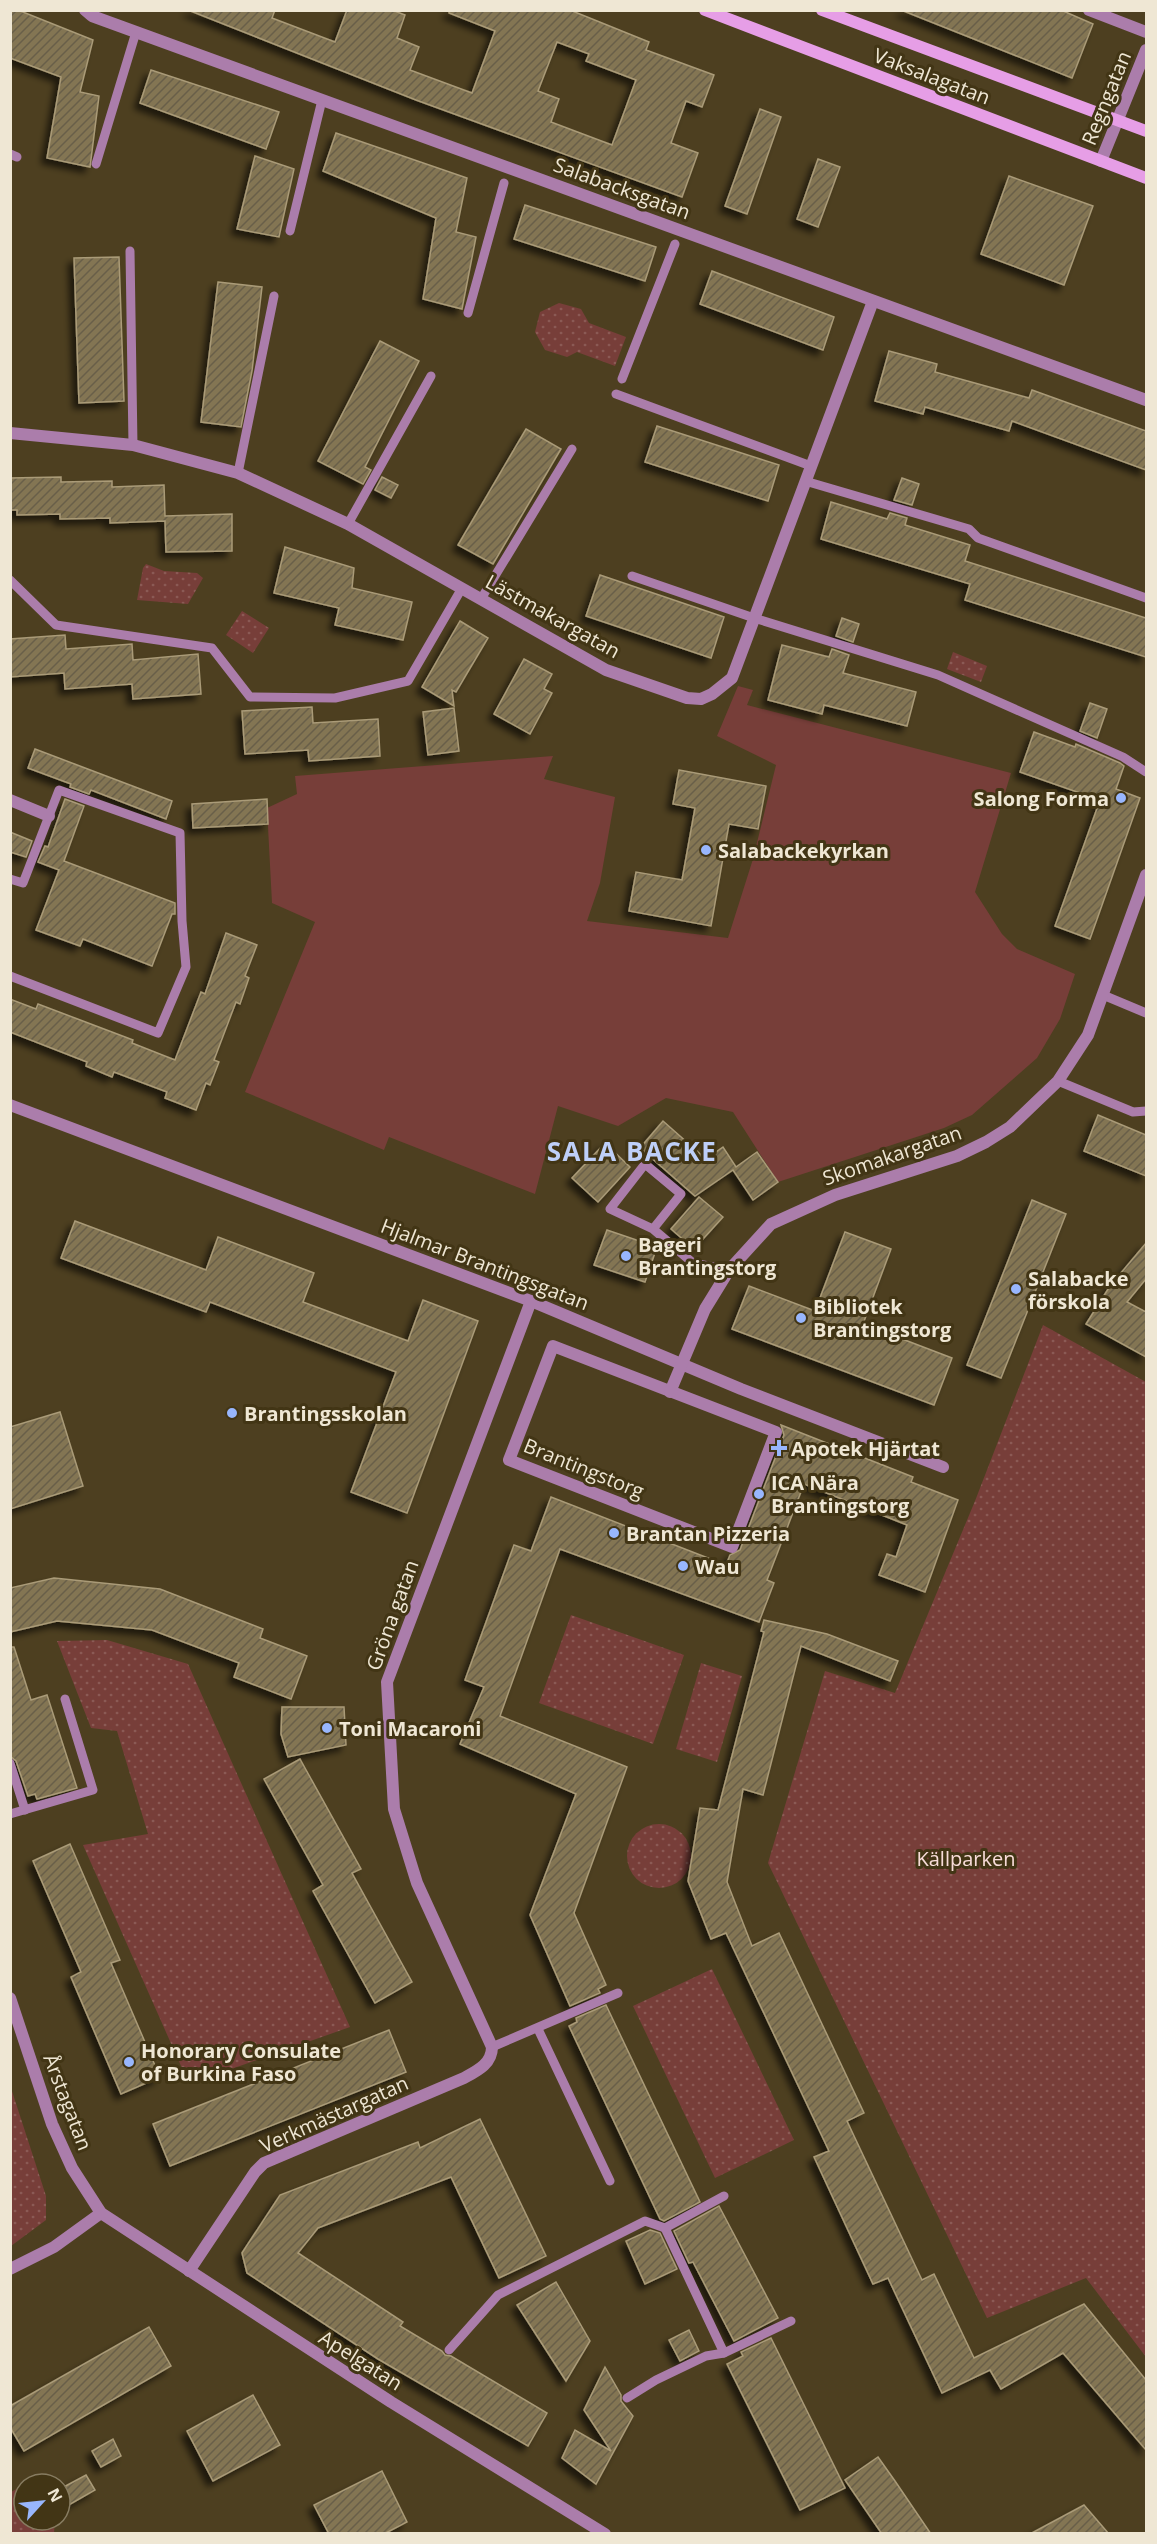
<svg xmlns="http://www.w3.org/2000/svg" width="1157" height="2544" viewBox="0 0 1157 2544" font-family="'Open Sans',sans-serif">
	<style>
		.green { fill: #773e39 }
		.park { fill: url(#park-dots) }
		.building { fill: url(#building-hatch); stroke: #aa9b78; stroke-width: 1.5; fill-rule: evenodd; filter: url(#shadow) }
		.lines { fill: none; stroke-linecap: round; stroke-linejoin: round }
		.lane { stroke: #ab7dab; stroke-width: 9 }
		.street { stroke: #ab7dab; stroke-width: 12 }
		.secondary { stroke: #e69ee6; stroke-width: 12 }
		.poi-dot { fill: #98b6fd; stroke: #423515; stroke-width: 2 }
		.labels { text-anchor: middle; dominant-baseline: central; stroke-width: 6; stroke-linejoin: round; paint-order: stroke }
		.street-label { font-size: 20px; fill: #efe7d4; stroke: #423515 }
		.poi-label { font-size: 20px; font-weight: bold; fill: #efe7d4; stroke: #423515; text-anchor: start }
		.park-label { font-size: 20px; fill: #f8dcd9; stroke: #423515 }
		.district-label { font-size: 26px; font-weight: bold; letter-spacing: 1.5px; fill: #becff8; stroke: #423515 }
	</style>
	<defs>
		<pattern id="park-dots" width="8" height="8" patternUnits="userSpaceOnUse" patternTransform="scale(1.5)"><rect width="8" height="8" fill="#773e39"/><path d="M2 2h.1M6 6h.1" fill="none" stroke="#8b5a55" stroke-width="1.8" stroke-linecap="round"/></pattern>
		<pattern id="building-hatch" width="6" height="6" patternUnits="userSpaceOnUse" patternTransform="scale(1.5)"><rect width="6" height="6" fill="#837453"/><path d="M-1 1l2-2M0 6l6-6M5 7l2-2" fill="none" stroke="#685f4a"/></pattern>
		<filter id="shadow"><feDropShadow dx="-5.5" dy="5.5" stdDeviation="3" flood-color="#0009"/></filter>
	</defs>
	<rect width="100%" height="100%" fill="#4d3f20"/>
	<path class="green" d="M738 686 753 690 747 705 1011 773 975 892 1002 934 1017 949 1075 974 1060 1019 1037 1058 972 1115 944 1128 778 1182 733 1112 666 1098 618 1126 558 1106 535 1194 389 1137 384 1150 245 1092 315 922 272 903 267 808 297 794 295 776 553 756 544 779 615 797 600 883 587 921 728 938 753 859 776 765 717 736Z"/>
	<g class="park">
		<path d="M559 303 581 309 589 323 626 337 615 366 577 352 567 357 545 350 535 332 540 312Z"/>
		<path d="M146 564 164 571 197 573 203 578 188 604 137 600 143 568Z"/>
		<path d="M242 611 269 628 253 653 226 635Z"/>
		<path d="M953 652 987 666 981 682 947 669Z"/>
		<path d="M1043 1325 1146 1382V2357L1086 2278 987 2318 768 1863 825 1671 895 1693 975 1501Z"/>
		<path d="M571 1615 684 1655 653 1744 539 1703Z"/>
		<path d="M107 1640 188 1664 350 2027 189 2084 83 1845 148 1834 117 1731 91 1728 57 1641Z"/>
		<path d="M701 1663 742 1676 717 1762 676 1749Z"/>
		<circle cx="659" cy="1856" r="32"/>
		<path d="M712 1969 794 2140 715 2178 633 2006Z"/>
		<path d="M10 2085 46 2196V2220L11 2246Z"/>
		<path d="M24 2485V2520H55L54 2533H11V2492Z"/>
	</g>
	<g class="building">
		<path d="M10 10H18L93 40 80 92 99 96 90 167 47 158 61 77 10 58Z"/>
		<path d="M188 10H275L272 18 335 42 347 10H392L405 15 397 38 419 47 410 70 472 93 495 31 449 13V10H570L649 42 646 50 714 75 702 107 686 101 671 143 698 153 682 197 416 100ZM557 42 589 54 586 61 636 80 612 145 551 122 559 99 538 91Z"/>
		<path d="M901 10H1061L1093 24 1072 78Z"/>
		<path d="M151 70 279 112 266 149 140 103Z"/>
		<path d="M760 109 781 117 747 214 725 206Z"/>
		<path d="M336 133 467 178 456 232 476 237 462 309 423 299 436 218 323 171Z"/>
		<path d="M255 156 294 169 279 237 237 229Z"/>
		<path d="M818 159 840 167 818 227 797 219Z"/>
		<path d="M1009 176 1093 206 1064 285 981 254Z"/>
		<path d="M525 205 656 247 645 281 514 239Z"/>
		<path d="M119 257 124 401 79 403 74 258Z"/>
		<path d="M712 271 834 317 823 350 700 304Z"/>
		<path d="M218 282 262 287 252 371 241 427 201 422Z"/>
		<path d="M380 341 419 361 365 467 371 470 363 484 318 461Z"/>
		<path d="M889 351 937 364 935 372 1029 398 1032 390 1146 431V470L1012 421 1009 431 925 407 923 414 875 401Z"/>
		<path d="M657 426 779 465 768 501 645 462Z"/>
		<path d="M526 429 561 449 493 564 458 545Z"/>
		<path d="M61 477V482L112 481V487L164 485 165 516 232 514V551L166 552 165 521 110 523V518L60 519V514L17 515V510H10V478Z"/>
		<path d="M382 477 398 485 391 498 375 490Z"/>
		<path d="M902 478 919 484 912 505 894 500Z"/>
		<path d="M831 502 887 519 890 513 907 518 905 525 970 545 965 561 1146 618V657L965 600 970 584 821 539Z"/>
		<path d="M285 547 354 568 352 588 412 602 403 640 335 625 339 608 274 593Z"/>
		<path d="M600 575 724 617 711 658 586 616Z"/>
		<path d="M842 618 859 624 853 642 836 636Z"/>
		<path d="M460 621 488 638 456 692 452 690 454 706 422 687Z"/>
		<path d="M65 635 66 649 132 644 133 660 198 654 201 694 133 699 132 684 65 689 64 673 10 677V639Z"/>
		<path d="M782 645 829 657 832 649 849 655 843 673 916 692 907 726 824 705 822 714 768 700Z"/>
		<path d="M524 659 552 674 544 689 552 693 530 734 494 714Z"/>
		<path d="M1090 703 1107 709 1097 738 1080 731Z"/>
		<path d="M312 707 313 723 378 719 380 756 309 761 308 750 245 754 242 711Z"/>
		<path d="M454 708 459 751 428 755 423 712Z"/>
		<path d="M1034 732 1075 747 1076 744 1120 763 1124 766 1116 789 1140 798 1090 939 1055 926 1100 800 1020 772Z"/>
		<path d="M35 749 172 801 166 819 91 790 89 794 70 787 71 784 28 768Z"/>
		<path d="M679 770 766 786 758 829 729 824 711 926 629 911 636 872 682 880 695 808 673 804Z"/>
		<path d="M65 799 84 806 64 861 175 903V914H172L152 966 83 939 80 946 36 930 59 870 38 862 45 846 48 847Z"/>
		<path d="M267 799 268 824 193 828 192 804Z"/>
		<path d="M10 832 32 841 26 857 10 852Z"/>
		<path d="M226 933 257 945 245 976 249 978 240 1004 236 1002 214 1060 219 1062 210 1085 206 1083 196 1110 165 1098 167 1092 114 1072 112 1077 86 1066 87 1062 10 1032V999L36 1009 38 1004 133 1040 132 1043 175 1060 201 992 205 994Z"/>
		<path d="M1098 1115 1146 1135V1176L1084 1151Z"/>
		<path d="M663 1121 706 1159 723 1147 736 1167 757 1152 778 1182 753 1200 733 1170 695 1196 640 1148Z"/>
		<path d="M605 1143 630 1167 598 1202 572 1178Z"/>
		<path d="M699 1197 723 1217 694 1249 671 1229Z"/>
		<path d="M1032 1200 1066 1214 1001 1378 967 1365Z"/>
		<path d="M75 1221 206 1270 218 1237 314 1273 303 1302 408 1341 423 1300 478 1321 407 1513 351 1492 396 1372 210 1302 206 1312 61 1258Z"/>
		<path d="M607 1230 657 1247 645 1282 594 1265Z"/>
		<path d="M845 1232 891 1249 863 1324 952 1358 934 1405 732 1329 749 1286 815 1311Z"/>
		<path d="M1146 1243V1279L1127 1302 1146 1312V1357L1086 1324 1110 1286Z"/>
		<path d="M60 1412 83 1486 10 1509V1427Z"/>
		<path d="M781 1425 913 1477 911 1482 958 1500 925 1592 879 1575 887 1554 896 1557 907 1525 804 1484 767 1580 774 1583 759 1622 560 1549 500 1716 627 1767 574 1913 606 1985 598 1989 600 1993 570 2006 530 1915 576 1794 460 1744 484 1687 465 1680 514 1545 531 1551 551 1497 726 1565 730 1555 740 1550 784 1435Z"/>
		<path d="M54 1578 160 1589 263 1629 260 1638 307 1656 291 1699 234 1677 239 1663 152 1630 57 1621 10 1632V1588Z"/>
		<path d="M764 1620 827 1634 898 1661 890 1681 801 1646 763 1795 743 1789 727 1882 752 1946 779 1933 864 2113 847 2121 922 2280 934 2274 974 2358 1084 2304 1146 2380V2450L1063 2353 1001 2389 990 2370 942 2393 888 2278 873 2284 814 2157 829 2151 726 1933 711 1939 688 1881 700 1808 718 1810 764 1632 761 1631Z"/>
		<path d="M10 1647H14L31 1700 47 1695 77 1788 37 1799 35 1794 28 1796 16 1761 10 1756Z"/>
		<path d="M282 1707H344L346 1745 288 1757 281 1734Z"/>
		<path d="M300 1759 361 1869 352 1873 412 1982 375 2003 313 1891 323 1885 264 1779Z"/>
		<path d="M70 1844 120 1960 111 1963 160 2077 121 2094 71 1977 81 1972 33 1861Z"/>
		<path d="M606 2005 700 2202 664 2221 660 2219 569 2026 577 2022 576 2018Z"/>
		<path d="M389 2030 406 2072 170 2166 153 2124Z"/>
		<path d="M480 2119 546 2256 499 2278 451 2177 318 2228 298 2253 403 2322 400 2326 442 2351 445 2355 451 2356 547 2413 528 2446 378 2359 247 2273 242 2253 280 2195 418 2142 420 2148Z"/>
		<path d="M719 2206 778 2318 734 2341 693 2262 689 2263 674 2231Z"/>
		<path d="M650 2230 660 2233 677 2269 645 2284 626 2241Z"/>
		<path d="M556 2282 590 2341 566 2381 517 2305Z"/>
		<path d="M149 2327 171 2366 24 2451 10 2427V2406Z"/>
		<path d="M689 2330 699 2351 680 2361 669 2340Z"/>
		<path d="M771 2338 845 2488 800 2510 727 2364 743 2356 741 2352Z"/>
		<path d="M605 2367 621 2395V2401L633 2416 596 2484 562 2458 575 2430 611 2451 584 2410Z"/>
		<path d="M253 2395 280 2445 213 2481 187 2431Z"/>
		<path d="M113 2439 121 2456 101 2467 92 2451Z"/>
		<path d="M878 2457 895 2481 931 2534H882L845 2480Z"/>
		<path d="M382 2471 407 2522 384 2534H329L314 2505Z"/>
		<path d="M86 2475 95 2490 60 2510V2489Z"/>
		<path d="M1084 2505 1109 2534H1030Z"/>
	</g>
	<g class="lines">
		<g class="lane">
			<path d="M10 154 17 157"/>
			<path d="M96 164 136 32"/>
			<path d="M290 231 322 100"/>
			<path d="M130 251 133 445"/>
			<path d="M468 313 504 183"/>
			<path d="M622 379 675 244"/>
			<path d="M616 394 811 466"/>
			<path d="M238 473 274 296"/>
			<path d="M805 481 969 529 978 538 1146 598"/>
			<path d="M348 524 431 376"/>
			<path d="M632 576 754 618 938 675 1123 757 1146 772"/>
			<path d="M10 580 56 625 212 648 250 697 335 698 408 681 462 588"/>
			<path d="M481 599 572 449"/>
			<path d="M10 879 23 883 59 790 180 833 182 921 186 967 158 1033 10 976"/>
			<path d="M1103 995 1146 1013"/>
			<path d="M1058 1081 1133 1112 1146 1111"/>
			<path d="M653 1229 681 1194 645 1164 610 1209 653 1229 693 1263 729 1270"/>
			<path d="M10 1763 25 1810"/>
			<path d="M10 1814 93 1790 65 1699"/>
			<path d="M538 2029 610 2181"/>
			<path d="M492 2047 618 1993"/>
			<path d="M665 2228 724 2353"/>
			<path d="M449 2350 498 2295 645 2221 665 2228 724 2196"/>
			<path d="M627 2398 656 2380 706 2356 724 2353 791 2321"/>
		</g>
		<g class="street">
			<path d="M85 10 92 16 1146 400"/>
			<path d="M1089 10 1146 32"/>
			<path d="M1101 161 1146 50"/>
			<path d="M10 433 133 445 238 473 348 524 606 670 687 698 701 699 712 694 732 678 873 301"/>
			<path d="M10 800 49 816"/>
			<path d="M10 1105 531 1301 741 1389 943 1467"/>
			<path d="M553 1346 776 1432 732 1547 509 1460Z"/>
			<path d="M670 1392 705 1309 729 1270 771 1224 835 1195 957 1156 986 1142 1010 1127 1058 1081 1088 1035 1146 875"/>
			<path d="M10 1998 52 2124 72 2168 101 2213 391 2402 605 2534"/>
			<path d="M10 2269 54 2247 101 2213"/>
			<path d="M189 2271 255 2172 264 2163 464 2078C477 2071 492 2064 492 2047L417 1883 394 1809 387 1682 531 1301"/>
		</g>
		<g class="secondary">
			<path d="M705 10 1146 178"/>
			<path d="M822 10 1146 131"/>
		</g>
	</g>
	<g class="poi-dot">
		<circle cx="1121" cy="798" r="6"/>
		<circle cx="706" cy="850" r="6"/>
		<circle cx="626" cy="1256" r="6"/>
		<circle cx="1016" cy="1289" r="6"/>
		<circle cx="801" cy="1318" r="6"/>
		<circle cx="232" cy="1413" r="6"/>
		<path d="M776 1439h6v6h6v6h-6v6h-6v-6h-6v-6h6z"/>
		<circle cx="759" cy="1494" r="6"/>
		<circle cx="614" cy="1533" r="6"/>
		<circle cx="683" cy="1566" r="6"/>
		<circle cx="327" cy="1728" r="6"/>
		<circle cx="129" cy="2062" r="6"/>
	</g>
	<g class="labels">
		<g class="street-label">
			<text transform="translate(932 76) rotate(21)">Vaksalagatan</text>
			<text transform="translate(1106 98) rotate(-68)">Regngatan</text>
			<text transform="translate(622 188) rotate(20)">Salabacksgatan</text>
			<text transform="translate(553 616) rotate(29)">Lästmakargatan</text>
			<text transform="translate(892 1155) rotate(-19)">Skomakargatan</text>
			<text transform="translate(485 1264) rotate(21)">Hjalmar Brantingsgatan</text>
			<text transform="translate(584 1468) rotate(22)">Brantingstorg</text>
			<text transform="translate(392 1615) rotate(-70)">Gröna gatan</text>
			<text transform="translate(68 2102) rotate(69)">Årstagatan</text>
			<text transform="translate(334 2114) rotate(-24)">Verkmästargatan</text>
			<text transform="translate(361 2360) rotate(32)">Apelgatan</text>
		</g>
		<g class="poi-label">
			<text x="1109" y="798" text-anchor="end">Salong Forma</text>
			<text x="718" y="850">Salabackekyrkan</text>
			<text x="638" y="1244">Bageri<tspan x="638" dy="23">Brantingstorg</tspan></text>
			<text x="1028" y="1278">Salabacke<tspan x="1028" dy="23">förskola</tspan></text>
			<text x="813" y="1306">Bibliotek<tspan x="813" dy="23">Brantingstorg</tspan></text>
			<text x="244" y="1413">Brantingsskolan</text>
			<text x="791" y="1448">Apotek Hjärtat</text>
			<text x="771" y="1482">ICA Nära<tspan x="771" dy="23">Brantingstorg</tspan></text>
			<text x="626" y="1533">Brantan Pizzeria</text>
			<text x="695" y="1566">Wau</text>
			<text x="339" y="1728">Toni Macaroni</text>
			<text x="141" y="2050">Honorary Consulate<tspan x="141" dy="23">of Burkina Faso</tspan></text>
		</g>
		<g class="park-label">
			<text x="966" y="1858">Källparken</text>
		</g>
		<g class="district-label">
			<text x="632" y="1151">SALA BACKE</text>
		</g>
	</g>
	<rect width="1157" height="2544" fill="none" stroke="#efe7d4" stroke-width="24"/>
	<g transform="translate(42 2502) rotate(63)"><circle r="28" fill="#423515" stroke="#877c61" stroke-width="1.5"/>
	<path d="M0-4.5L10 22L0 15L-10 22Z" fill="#98b6fd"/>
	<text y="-9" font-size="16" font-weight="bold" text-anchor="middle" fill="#efe7d4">N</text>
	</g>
</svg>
